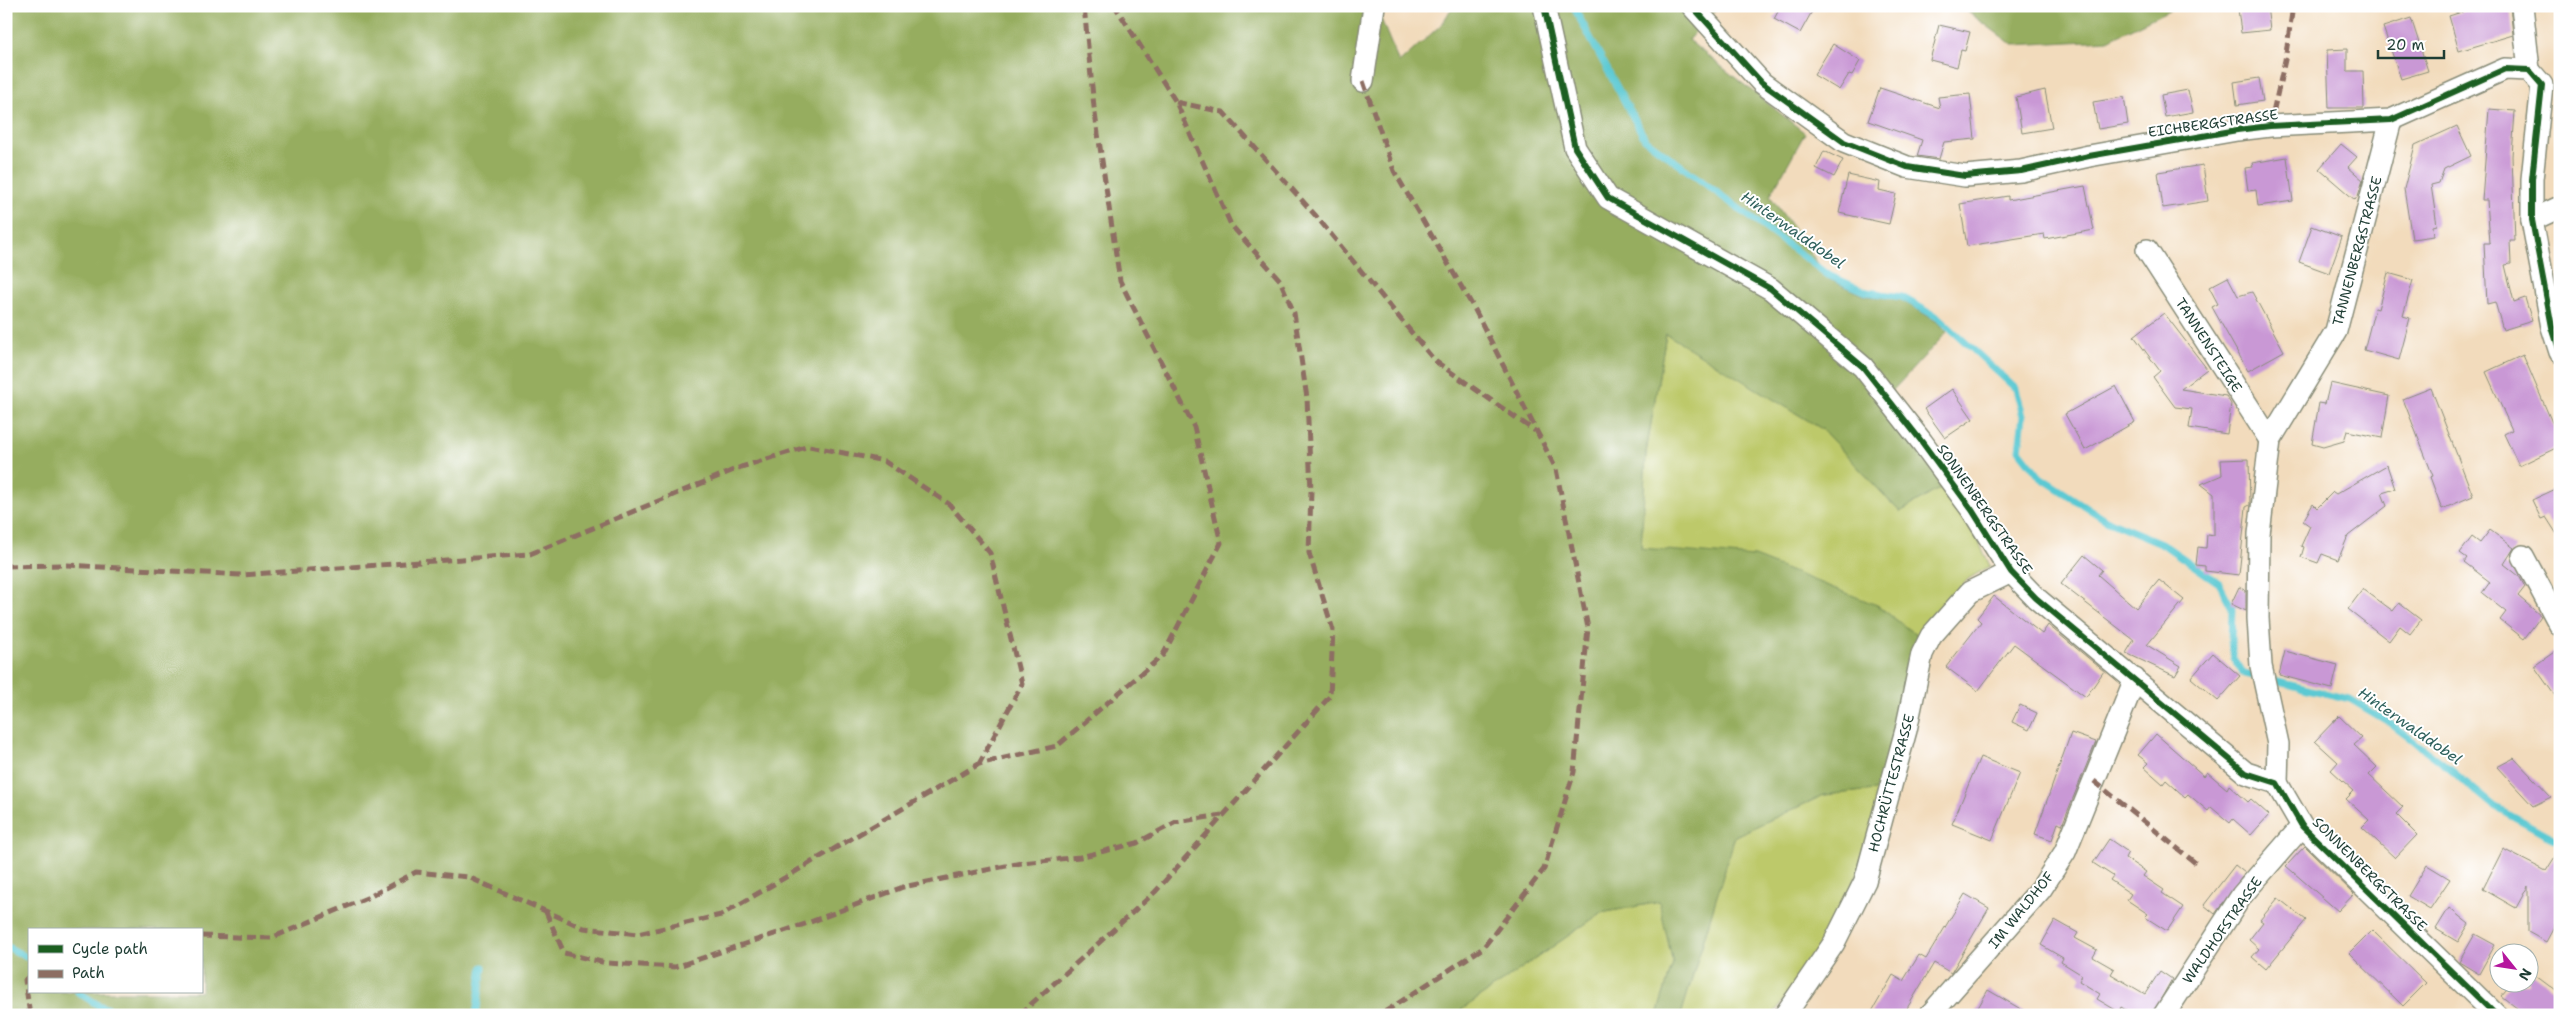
<svg xmlns="http://www.w3.org/2000/svg" width="2566" height="1021" viewBox="0 0 2566 1021" font-family="'Shantell Sans',sans-serif">
	<style>
		.green { fill: #bdc96b; stroke: #6e8350 }
		.forest { fill: #96ad5f; stroke: #5a754a; fill-rule: evenodd }
		.lines { fill: none; stroke-linecap: round; stroke-linejoin: round }
		.stream { stroke: #5cc9d3; stroke-width: 7 }
		.building { fill: #c998d5 }
		.minor-casing { stroke: #888c78; stroke-width: 24 }
		.minor { stroke: #fff; stroke-width: 21 }
		.quiet { stroke: #8d6e63; stroke-width: 5; stroke-dasharray: 10 5; stroke-linecap: butt }
		.cycleway-casing { stroke: #fff; stroke-width: 9 }
		.cycleway { stroke: #1b5e20; stroke-width: 6 }
		.labels { text-anchor: middle; dominant-baseline: central; stroke-width: 4; stroke-linejoin: round; paint-order: stroke }
		.street-label { font-size: 14px; fill: #1f3d34; stroke: #fff }
		.water-label { font-size: 15px; font-style: italic; fill: #2e605c; stroke: #fff }
	</style>
	<rect width="100%" height="100%" fill="#fff"/>
	<filter id="ink" filterUnits="userSpaceOnUse"><feTurbulence type="fractalNoise" baseFrequency=".02" numOctaves="2"/><feDisplacementMap in="SourceGraphic" scale="10" xChannelSelector="R" yChannelSelector="G"/><feConvolveMatrix kernelMatrix="1 2 1 2 8 2 1 2 1" color-interpolation-filters="sRGB"/></filter>
	<filter id="wash" filterUnits="userSpaceOnUse"><feTurbulence type="fractalNoise" baseFrequency=".0096" numOctaves="4" result="noise"/><feDisplacementMap in="SourceGraphic" scale="20" xChannelSelector="R" yChannelSelector="G"/><feGaussianBlur stdDeviation="1.12" result="paint"/><feColorMatrix in="noise" values="0 0 0 0 0 0 0 0 0 0 0 0 0 0 0 0 0 1.4 0 .05"/><feComposite in="paint" operator="in"/></filter>
	<g filter="url(#wash)">
		<rect width="100%" height="100%" fill="#f2dbbc"/>
		<g class="green">
			<path d="M1666 333 1822 429 1900 512 1944 486 1967 517 1990 566 1968 579 1917 636 1877 605 1641 548 1646 453Z"/>
			<path d="M1884 789 1858 873 1833 929 1773 1015H1681L1735 836 1824 795Z"/>
			<path d="M1660 902 1673 963 1657 1015H1454L1601 913Z"/>
		</g>
		<g class="forest">
			<path d="M6 6H1381V19L1399 63 1442 24 1453 6H1719L1688 40 1805 133 1770 196 1829 279 1866 296 1900 299 1939 323 1947 332 1880 404 1944 486 1900 512 1822 429 1666 334 1646 453 1641 548 1754 557 1877 605 1917 636 1884 789 1824 795 1735 836 1681 1015H1657L1673 963 1659 902 1601 913 1454 1015H6ZM29 930H201V992H29Z"/>
			<path d="M1960 6H2177L2108 40 2013 45Z"/>
		</g>
		<g class="lines">
			<g class="stream">
				<path d="M1573 6 1645 139 1828 275 1867 292 1902 297 1939 318 2016 389 2023 416 2019 450 2040 477 2106 520 2161 543 2219 583 2232 608 2231 643 2234 658 2244 674 2350 699 2387 721 2440 761 2494 806 2560 842"/>
				<path d="M6 946 26 957"/>
				<path d="M78 992 98 1005 124 1015"/>
				<path d="M476 1015 483 967"/>
			</g>
		</g>
		<g id="blocks">
			<g class="building">
				<path d="M1781 6H1815L1800 33 1774 19Z"/>
				<path d="M2267 6 2270 30 2241 33 2238 9Z"/>
				<path d="M2481 6H2510L2513 35 2459 51 2449 16Z"/>
				<path d="M2411 18 2428 71 2401 79 2383 27Z"/>
				<path d="M1939 25 1970 32 1965 51 1961 50 1957 67 1930 60Z"/>
				<path d="M1833 44 1860 61 1852 75 1849 74 1839 90 1814 75Z"/>
				<path d="M2347 49V71H2363L2364 108H2329L2327 50Z"/>
				<path d="M2259 78 2263 101 2237 105 2234 82Z"/>
				<path d="M1880 88 1940 108 1938 97 1970 94 1975 139 1944 142 1939 159 1917 156 1922 140 1868 121Z"/>
				<path d="M2045 90 2052 128 2022 133 2016 97Z"/>
				<path d="M2188 90 2193 112 2165 117 2161 95Z"/>
				<path d="M2124 97 2128 124 2098 129 2093 102Z"/>
				<path d="M2489 109 2515 111 2512 156 2515 241H2510L2511 264 2505 265 2514 302 2525 298 2532 321 2503 330 2495 302 2487 304 2484 243H2490L2487 200H2482Z"/>
				<path d="M2457 126 2471 156 2444 169 2439 183 2431 185 2437 225 2433 226 2434 236 2412 239 2404 189 2415 145Z"/>
				<path d="M2341 144 2357 157 2348 167 2363 180 2358 196 2355 200 2319 169Z"/>
				<path d="M1824 151 1843 160 1834 177 1816 168Z"/>
				<path d="M2287 157 2293 201 2258 206 2256 190 2248 191 2245 168 2253 167 2252 163Z"/>
				<path d="M2203 165 2208 201 2163 208 2158 172Z"/>
				<path d="M1848 175 1880 182 1879 190 1896 194 1889 224 1839 213Z"/>
				<path d="M2085 186 2094 230 2045 239 2044 234 1967 246 1960 204 2008 196V200Z"/>
				<path d="M2312 226 2342 237 2329 273 2299 262Z"/>
				<path d="M2388 273 2413 280 2403 316 2410 318 2399 360 2364 350 2375 308 2378 309Z"/>
				<path d="M2228 277 2238 296 2252 292 2284 351 2248 371 2212 307 2218 304 2209 287Z"/>
				<path d="M2164 313 2207 369 2181 389 2226 396 2231 404 2227 434 2189 428 2192 409 2175 407 2153 377 2160 371 2134 336Z"/>
				<path d="M2523 355 2560 441V446L2519 466 2504 434 2512 430 2486 372Z"/>
				<path d="M2330 383 2389 396 2382 438 2347 431 2344 441 2323 447 2312 444 2319 403 2325 404Z"/>
				<path d="M2116 386 2135 422 2085 450 2065 414Z"/>
				<path d="M2431 388 2473 496 2442 509 2430 477 2433 476 2403 399Z"/>
				<path d="M1952 389 1973 419 1945 438 1924 409Z"/>
				<path d="M2249 459 2250 505 2246 507 2239 575 2205 571V566L2196 565 2198 547 2206 548 2207 534 2214 535V494L2201 484 2222 475 2221 460Z"/>
				<path d="M2387 465 2395 489 2382 493 2387 506 2348 536 2338 560 2322 554 2318 563 2301 557 2304 547 2301 546 2310 526 2303 521 2313 504 2317 508 2333 492 2336 494Z"/>
				<path d="M2560 487V539L2546 517 2541 519 2532 500Z"/>
				<path d="M2490 530 2514 548 2504 564 2519 576 2525 587 2518 596 2541 616 2524 639 2500 620 2506 612 2482 593 2490 582 2464 562 2467 558 2460 553 2472 537 2480 543Z"/>
				<path d="M2084 555 2102 570 2098 575 2136 608 2159 580 2184 600 2147 645 2181 666 2175 676 2126 653 2134 640 2061 584Z"/>
				<path d="M2239 587 2246 591V611L2231 604Z"/>
				<path d="M2363 589 2393 611 2399 603 2421 620 2410 634 2400 626 2389 641 2348 609Z"/>
				<path d="M1994 596 2042 634 2048 625 2104 671 2086 697 2014 644 1978 691 1946 667 1981 622 1977 618Z"/>
				<path d="M2560 648V703L2534 666Z"/>
				<path d="M2285 651 2338 665 2332 689 2279 675Z"/>
				<path d="M2213 653 2240 676 2218 701 2191 678Z"/>
				<path d="M2020 705 2037 713 2029 730 2012 722Z"/>
				<path d="M2339 716 2362 738 2354 745 2377 767 2369 775 2403 807 2396 814 2417 835 2395 858 2362 827 2369 820 2346 799 2354 791 2331 770 2338 762 2315 741Z"/>
				<path d="M2071 733 2096 742 2062 825 2058 823 2052 840 2035 834Z"/>
				<path d="M2156 734 2204 776 2207 772 2227 789 2229 785 2248 802 2251 799 2269 815 2251 835 2233 819 2230 823 2211 807 2208 811 2188 794 2185 797 2166 780 2163 784 2144 767 2148 763 2138 755Z"/>
				<path d="M1980 757 2020 773 1992 840 1952 824Z"/>
				<path d="M2514 758 2551 797 2533 806 2497 767Z"/>
				<path d="M2109 839 2128 852 2125 858 2146 872 2143 876 2164 890 2162 893 2183 907 2167 931 2145 917 2148 914 2127 900 2131 894 2110 880 2113 876 2093 863Z"/>
				<path d="M2305 846 2354 894 2338 911 2286 866Z"/>
				<path d="M2503 849 2546 871 2560 849V916L2546 942 2528 932V886L2516 908 2483 889Z"/>
				<path d="M2235 865 2245 873 2215 914 2204 905Z"/>
				<path d="M2427 865 2450 879 2430 909 2408 896Z"/>
				<path d="M1965 894 1989 908 1951 973 1934 963 1903 1015H1870L1893 975 1903 981 1919 955 1926 959Z"/>
				<path d="M2278 898 2306 920 2266 969 2252 957 2259 949 2249 940 2263 922 2260 920Z"/>
				<path d="M2449 908 2469 924 2458 942 2436 929Z"/>
				<path d="M2055 920 2078 933 2075 938 2097 950 2093 957 2114 969 2111 974 2145 994 2160 971 2172 979 2152 1015H2134L2121 1007 2119 1012 2097 999 2100 994 2079 981 2082 975 2061 962 2063 958 2041 945Z"/>
				<path d="M2372 930 2426 983 2403 1006 2349 953Z"/>
				<path d="M2475 934 2495 945 2479 974 2459 962Z"/>
				<path d="M2528 970 2560 994V1015H2526L2501 996 2511 984H2528Z"/>
				<path d="M1988 990 2031 1015H1974Z"/>
			</g>
		</g>
	</g>
	<g filter="url(#ink)">
		<use href="#blocks" fill-opacity="0" stroke="#888c78" stroke-width="1"/>
		<g class="lines">
			<g class="minor-casing">
				<g id="minor">
					<path d="M1544 6 1575 148 1608 198 1771 289 1863 367 1922 442 1972 510 2011 572 2036 598 2246 773 2277 783 2302 826 2496 1015"/>
					<path d="M1692 6 1762 83 1844 142 1907 167 1965 176 2021 171 2089 156 2237 130 2270 126 2391 120 2505 69 2529 70 2542 85 2532 179V220L2552 327 2560 352"/>
					<path d="M2522 6 2529 70"/>
					<path d="M1363 81 1374 6"/>
					<path d="M2532 220 2560 207"/>
					<path d="M2147 250 2270 440"/>
					<path d="M2523 556 2560 625"/>
					<path d="M2277 783 2278 744 2261 666 2258 618 2259 534 2270 440 2336 331 2391 120"/>
					<path d="M1785 1015 1834 943 1865 881 1906 730 1922 654 1931 636 1970 592 2011 572"/>
					<path d="M1930 1015 2041 889 2065 852 2135 679"/>
					<path d="M2164 1015 2242 895 2302 826"/>
				</g>
			</g>
			<use href="#minor" class="minor"/>
			<g class="quiet">
				<path d="M1363 81 1394 171 1475 310 1556 469 1588 628 1574 772 1544 869 1483 948 1380 1015"/>
				<path d="M1176 102 1223 112 1316 216 1435 361 1535 431"/>
				<path d="M2270 126 2285 60 2293 6"/>
				<path d="M6 566 67 565 241 575 530 554 741 467 809 446 884 461 949 504 990 553 1022 684 979 764"/>
				<path d="M2094 781 2198 865"/>
				<path d="M546 912 564 953 606 963 675 967 805 924 903 887 1021 863 1080 857 1137 843 1176 822 1222 815"/>
				<path d="M201 936 271 938 369 897 416 872 468 877 584 928 638 934 721 915 979 764 1057 746 1163 655 1221 543 1194 427 1120 281 1094 107 1084 6"/>
				<path d="M29 976 25 980 30 1015"/>
				<path d="M1019 1015 1155 892 1330 696 1333 630 1309 553 1311 491 1307 398 1294 313 1280 280 1231 225 1176 102 1115 6"/>
			</g>
			<g class="cycleway-casing">
				<g id="cycleway">
					<path d="M1544 6 1575 148 1608 198 1771 289 1863 367 1922 442 1972 510 2011 572 2036 598 2246 773 2277 783 2302 826 2496 1015"/>
					<path d="M1692 6 1762 83 1844 142 1907 167 1965 176 2021 171 2089 156 2237 130 2270 126 2391 120 2505 69 2529 70 2542 85 2532 179V220L2552 327 2560 352"/>
				</g>
			</g>
			<use href="#cycleway" class="cycleway"/>
		</g>
	</g>
	<g class="labels">
		<g class="street-label">
			<text transform="translate(2213 123) rotate(-8)">EICHBERGSTRASSE</text>
			<text transform="translate(2357 251) rotate(-75)">TANNENBERGSTRASSE</text>
			<text transform="translate(2209 345) rotate(57)">TANNENSTEIGE</text>
			<text transform="translate(1985 509) rotate(55)">SONNENBERGSTRASSE</text>
			<text transform="translate(1891 783) rotate(-75)">HOCHRÜTTESTRASSE</text>
			<text transform="translate(2370 874) rotate(45)">SONNENBERGSTRASSE</text>
			<text transform="translate(2021 910) rotate(-51)">IM WALDHOF</text>
			<text transform="translate(2222 930) rotate(-55)">WALDHOFSTRASSE</text>
		</g>
		<g class="water-label">
			<text transform="translate(1793 230) rotate(35)">Hinterwalddobel</text>
			<text transform="translate(2410 726) rotate(35)">Hinterwalddobel</text>
		</g>
	</g>
	<rect width="2566" height="1021" fill="none" stroke="#fff" stroke-width="25"/>
	<rect x="28" y="928" width="175" height="65" fill="#ffffff" stroke="#a5b1ae"/>
	<rect x="38" y="945" width="25" height="8" fill="#1b5e20" stroke="#a5b1ae"/>
	<text x="72" y="954" font-size="15" fill="#1f3d34">Cycle path</text>
	<rect x="38" y="970" width="25" height="8" fill="#8d6e63" stroke="#a5b1ae"/>
	<text x="72" y="978" font-size="15" fill="#1f3d34">Path</text>
	<g transform="translate(2514 968) rotate(120)"><circle r="24" fill="#ffffff" stroke="#a5b1ae"/>
	<path d="M0-4L9 19L0 12L-9 19Z" fill="#b5179e"/>
	<text y="-8" font-size="14" font-weight="bold" text-anchor="middle" fill="#1f3d34">N</text>
	</g>
	<path d="M2378 50v8h66v-8" fill="none" stroke="#1f3d34" stroke-width="2.5"/>
	<text x="2386" y="50" font-size="15" fill="#1f3d34" stroke="#ffffff" stroke-width="4" paint-order="stroke">20 m</text>
</svg>
